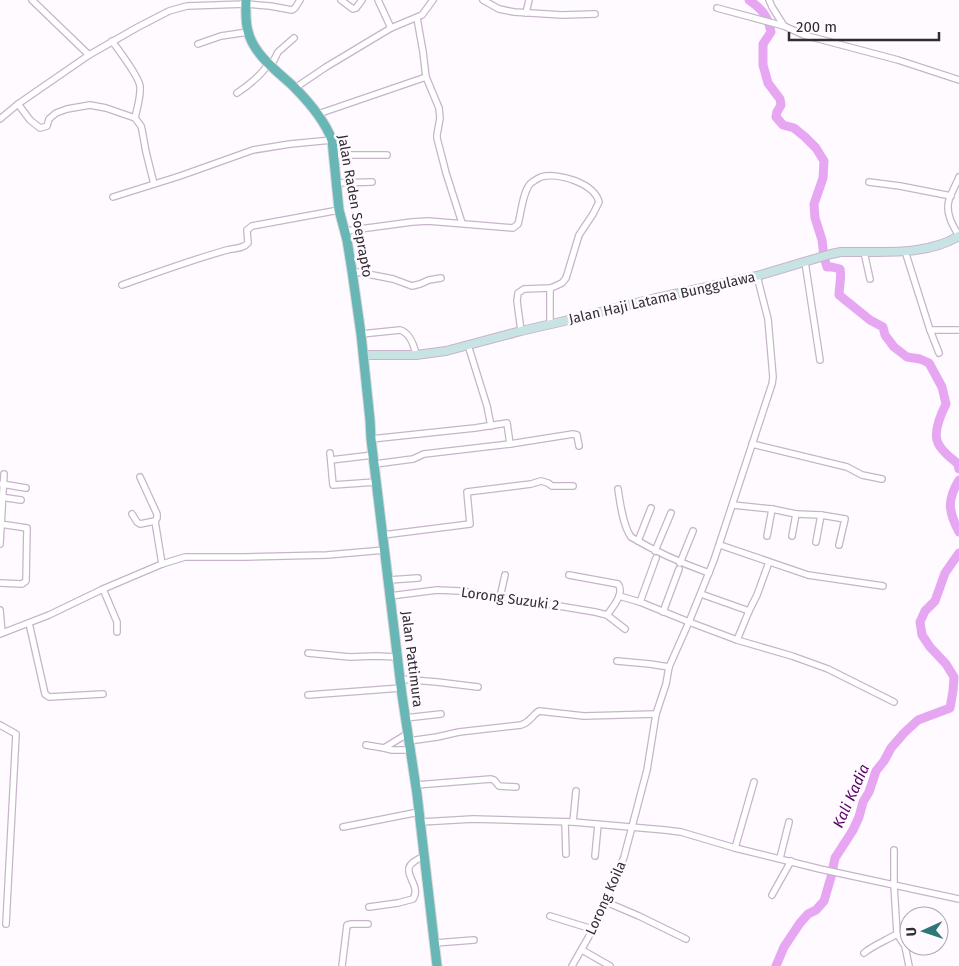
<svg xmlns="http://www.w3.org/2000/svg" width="959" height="966" viewBox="0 0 959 966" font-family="'Fira Sans',sans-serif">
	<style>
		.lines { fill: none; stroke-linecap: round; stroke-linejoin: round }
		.river { stroke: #e7a6f2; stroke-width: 9 }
		.minor-casing { stroke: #c7b4ca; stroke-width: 8 }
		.secondary-casing { stroke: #c7b4ca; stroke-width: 10 }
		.trunk-casing { stroke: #dad9da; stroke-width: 11 }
		.minor { stroke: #fff; stroke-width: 5.5 }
		.secondary { stroke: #c7e3e4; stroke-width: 8 }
		.trunk { stroke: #68b6b6; stroke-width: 9 }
		.labels { text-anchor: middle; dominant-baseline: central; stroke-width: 5; stroke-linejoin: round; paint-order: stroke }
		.street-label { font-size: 14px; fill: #322b33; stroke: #fefaff }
		.water-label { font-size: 15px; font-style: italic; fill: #550162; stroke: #fefaff }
	</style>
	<rect width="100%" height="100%" fill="#fefaff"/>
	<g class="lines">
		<g class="river">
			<path d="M749 0C762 9 768 16 771 32L763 44V65L768 83 780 99 781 105 777 112 776 117 783 125 794 128 805 137 816 148 824 161 823 178 814 204 815 218 822 240 824 257 827 267H832L840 269C842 278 839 286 839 295L870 320 883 327 885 335 894 347 907 357 920 359 929 363 942 387 946 404C941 414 933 433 938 443 942 452 951 458 958 464L959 469"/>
			<path d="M959 480C947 500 948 511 959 532"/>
			<path d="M776 966 784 947 800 923 808 914 816 910 824 901 831 877 835 858 846 841 853 830 859 817 863 802 869 792 876 771 884 761 891 748 904 733 918 720 950 708 953 691 954 677 946 664 930 647 922 635 920 622 925 611 935 601 945 573 959 553"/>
		</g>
		<g class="minor-casing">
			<g id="minor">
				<path d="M32 0 89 55"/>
				<path d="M341 0 353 9 356 8 362 0"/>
				<path d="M378 0 391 28"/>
				<path d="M483 0 499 9 514 12 562 15 595 14"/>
				<path d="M769 0 772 7 784 26 804 35 898 60 959 80"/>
				<path d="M717 8 784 26"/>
				<path d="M526 13 529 0"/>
				<path d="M417 18 423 52 426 77 439 108 440 118 437 135V138L446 173 462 223"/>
				<path d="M112 41C119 51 138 75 140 86 141 97 137 108 135 118"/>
				<path d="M198 44 221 36 248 32"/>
				<path d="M271 66 278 52 294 38"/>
				<path d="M295 88 326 67 391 28 422 15 433 0"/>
				<path d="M237 93C249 85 261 76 269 63"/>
				<path d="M18 104 30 120 40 128 47 126 49 119 56 113 67 109 90 105 106 108 135 118 141 126 142 130 146 152 154 184"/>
				<path d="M318 114 426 77"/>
				<path d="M0 119 18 104 89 55 138 27 169 11 187 6 246 4 270 6 292 10 295 8 300 0"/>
				<path d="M333 155H387"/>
				<path d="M959 177C956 185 951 193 949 200 945 213 953 226 959 236"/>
				<path d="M869 182 900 186 951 196"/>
				<path d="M336 183 372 182"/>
				<path d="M113 197 180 176 253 150 290 144 332 140"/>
				<path d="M345 231 412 222 428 221 513 228 518 224C521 214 523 190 531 183 534 181 538 178 541 177 558 172 594 183 599 202L593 214 579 235 566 278 562 283 551 288 550 290V325"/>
				<path d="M905 251 930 330H959"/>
				<path d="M864 252 870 279"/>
				<path d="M805 262 820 360"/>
				<path d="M352 271 393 279 412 286 420 284 429 280 441 278"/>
				<path d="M122 285C156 273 191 260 227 250 234 248 243 249 248 243L247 230 252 226 339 210"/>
				<path d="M930 330 939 353"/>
				<path d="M521 331 517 301 518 293 524 289 551 288"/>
				<path d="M361 334 400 330C410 333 414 345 416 355"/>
				<path d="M468 345 487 406 491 426"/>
				<path d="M371 439 475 428 507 423 510 444"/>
				<path d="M752 444 847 467 862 475 882 479"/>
				<path d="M330 453 333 485 376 482"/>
				<path d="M331 460 373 455"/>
				<path d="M375 464 413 459 424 454 510 444 573 434 577 435 579 446"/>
				<path d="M140 477 157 514V518L155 521 162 564"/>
				<path d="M2 484 26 488"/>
				<path d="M618 489C620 503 623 526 631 537 656 552 681 563 709 573"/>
				<path d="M0 497 21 500"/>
				<path d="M733 505 772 509 767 536"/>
				<path d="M772 509 796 514 792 536"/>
				<path d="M132 514 137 522 140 524 155 521"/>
				<path d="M796 514 821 515 816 542"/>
				<path d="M821 515 845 519 839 545"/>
				<path d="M0 524 27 528 26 581 22 584 0 583"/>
				<path d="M383 535 470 524 467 492 531 484 541 481 548 483 552 486H573"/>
				<path d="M638 541 651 508"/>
				<path d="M0 544 4 474"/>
				<path d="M720 545 808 575 883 586"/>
				<path d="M655 551 671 513"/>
				<path d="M680 563 693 531"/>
				<path d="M569 575 618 584C625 593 613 607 607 615"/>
				<path d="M389 580 418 578"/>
				<path d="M103 589 117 622V632"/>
				<path d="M701 594 749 611 757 595 769 562"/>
				<path d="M390 596 437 590 460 591 541 603 595 612 607 615 625 629"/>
				<path d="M619 596 640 602 689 622 737 640 749 611"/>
				<path d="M500 597 505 575"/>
				<path d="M640 602 656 558"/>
				<path d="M0 610 2 633"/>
				<path d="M663 612 679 569"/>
				<path d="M29 623 45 694 49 697 103 694"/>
				<path d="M0 634 49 615 103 589 162 564 185 557H245L327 555 385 550"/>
				<path d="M737 640 792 656 828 669 894 702"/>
				<path d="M308 653 350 657 376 656 397 657"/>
				<path d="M617 661 650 664 669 667"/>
				<path d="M400 679 437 682 478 687"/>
				<path d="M308 695 401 688"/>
				<path d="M405 718 441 714"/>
				<path d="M0 725 16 734 6 924"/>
				<path d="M409 741 437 737 459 732 521 725C531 722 531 716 539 711L584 716 656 714"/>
				<path d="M366 745 384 748 407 734"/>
				<path d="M384 748 392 750H410"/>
				<path d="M416 785 491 779 494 780 499 786 516 787"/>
				<path d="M421 822 473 819 573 822 665 830 681 832 735 848 820 869 959 899"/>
				<path d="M573 822 576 791"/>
				<path d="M565 823 566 854"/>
				<path d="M343 827 419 812"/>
				<path d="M735 848 754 782"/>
				<path d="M894 850V885L897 934 905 946 909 966"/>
				<path d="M595 856 598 825"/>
				<path d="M780 858 789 822"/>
				<path d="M772 895 791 861"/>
				<path d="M606 902 639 916 686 939"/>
				<path d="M369 907 398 903 413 899C424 882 390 869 425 856"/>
				<path d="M550 916 592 929"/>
				<path d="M435 943 474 940"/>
				<path d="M582 950 610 966"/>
				<path d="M864 953C874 945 885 941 897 934"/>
				<path d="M342 966 347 925 352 924H368"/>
				<path d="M572 966 588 938 606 902 624 857 647 770 656 714 666 684 669 667 689 622 714 560 772 384 773 377 768 319 757 276"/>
			</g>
		</g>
		<g class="secondary-casing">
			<path id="secondary" d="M363 355H416L446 351 521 331 560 322 652 299 757 276 831 254 841 252C880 251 924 257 959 236"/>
		</g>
		<g class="trunk-casing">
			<path id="trunk" d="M246 0C246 10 245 21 248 31 253 54 277 71 294 87 309 102 324 119 332 140L339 210 347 240 352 271 361 334 370 420 371 439 402 695 417 794 437 966"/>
		</g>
		<use href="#minor" class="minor"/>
		<use href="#secondary" class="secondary"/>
		<use href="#trunk" class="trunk"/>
	</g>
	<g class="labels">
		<g class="street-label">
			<text transform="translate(355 206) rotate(80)">Jalan Raden Soeprapto</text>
			<text transform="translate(662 298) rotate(-13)">Jalan Haji Latama Bunggulawa</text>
			<text transform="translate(510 599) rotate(8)">Lorong Suzuki 2</text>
			<text transform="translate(412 659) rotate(83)">Jalan Pattimura</text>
			<text transform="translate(606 898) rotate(-66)">Lorong Koila</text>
		</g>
		<g class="water-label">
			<text transform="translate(851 796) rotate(-66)">Kali Kadia</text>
		</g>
	</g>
	<g transform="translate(924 931) rotate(267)"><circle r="24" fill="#fefaff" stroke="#aca7ad"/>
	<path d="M0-4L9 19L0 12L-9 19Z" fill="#2d7778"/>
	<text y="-8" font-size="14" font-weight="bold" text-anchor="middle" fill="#322b33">U</text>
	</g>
	<path d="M789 32v8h150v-8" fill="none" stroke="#322b33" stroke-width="2.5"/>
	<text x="796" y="32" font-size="15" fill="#322b33" stroke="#fefaff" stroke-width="4" paint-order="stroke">200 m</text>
</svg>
